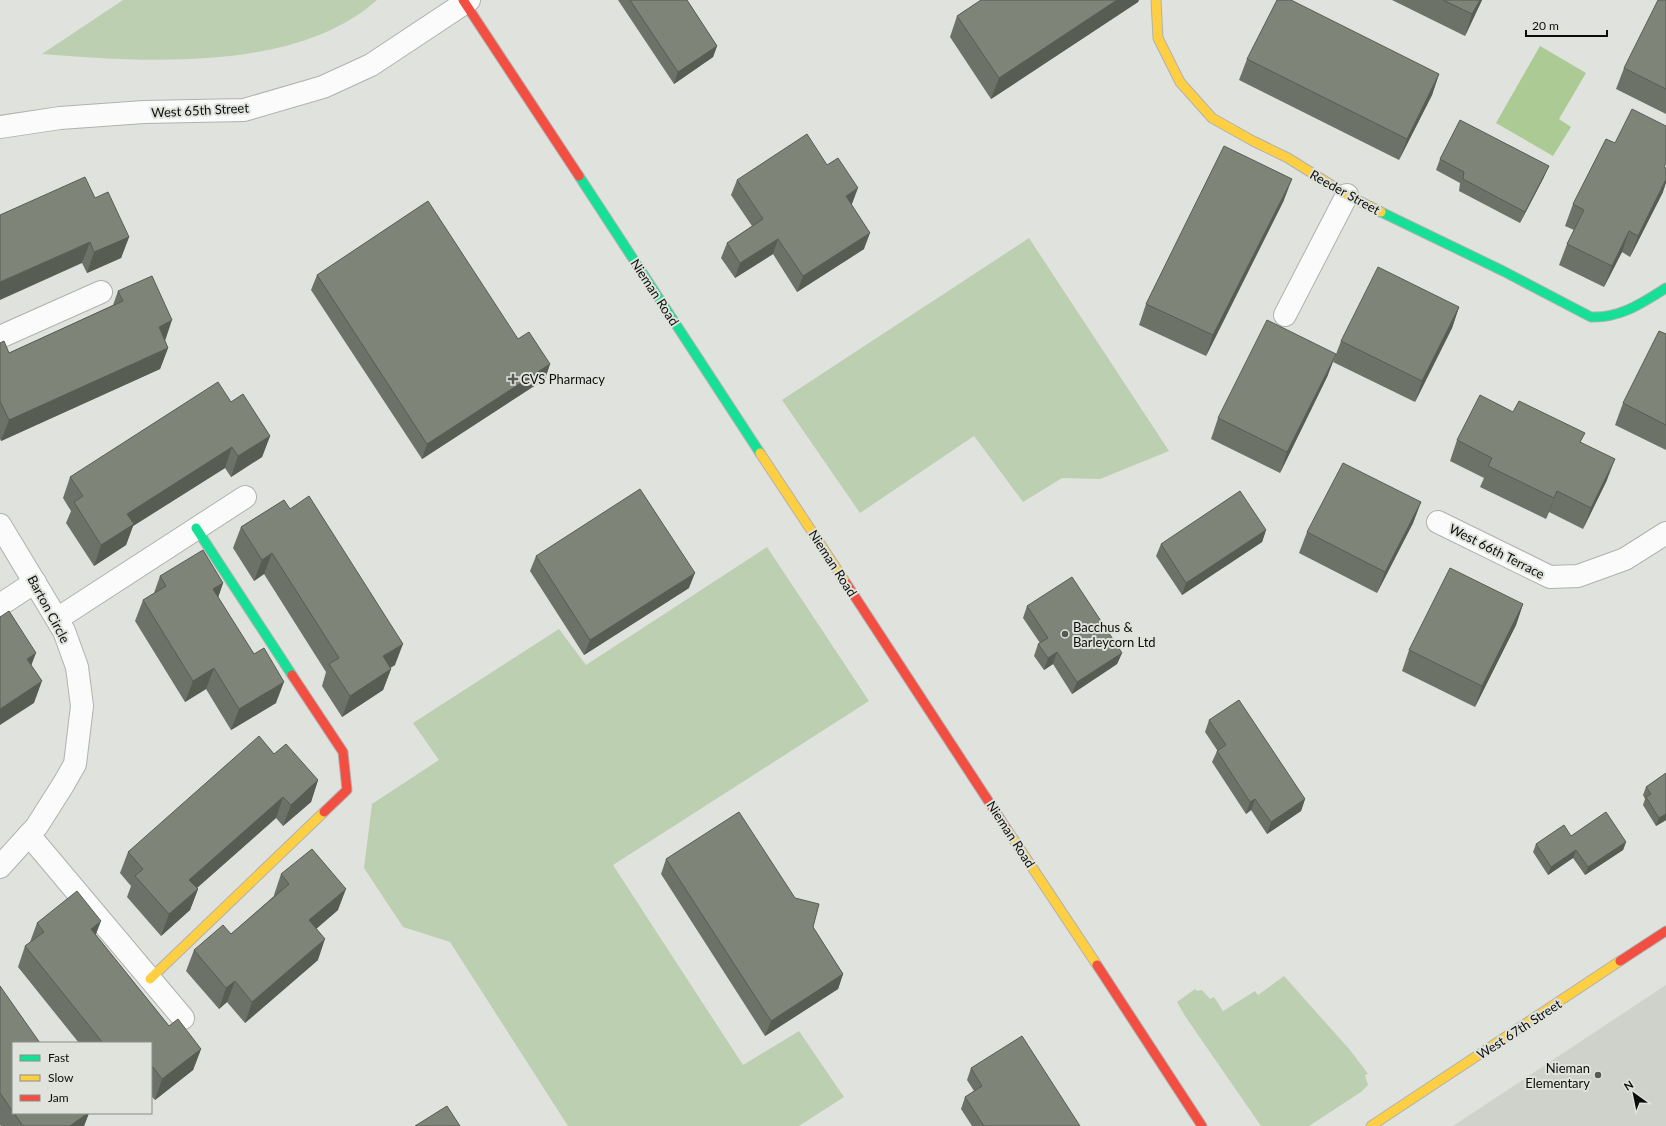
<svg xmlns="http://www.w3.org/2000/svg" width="1666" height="1126" viewBox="0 0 1666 1126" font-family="Lato,sans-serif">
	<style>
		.built { fill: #ced2ca }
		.green { fill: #bdcfb1 }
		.water { fill: #abca94 }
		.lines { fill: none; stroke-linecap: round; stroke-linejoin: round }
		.street-casing { stroke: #b0b2af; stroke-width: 24 }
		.fast-casing { stroke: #b0b2af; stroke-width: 11 }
		.slow-casing { stroke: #b0b2af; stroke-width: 11 }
		.jam-casing { stroke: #b0b2af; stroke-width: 11 }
		.street { stroke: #fafbfa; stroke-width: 22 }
		.fast { stroke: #16e098; stroke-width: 9 }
		.slow { stroke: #ffcf43; stroke-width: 9 }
		.jam { stroke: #f24e42; stroke-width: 9 }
		.wall { fill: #6c7267 }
		.shaded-wall { fill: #585d54 }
		.building { fill: #7e8578; stroke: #585d54 }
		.poi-dot { fill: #565854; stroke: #dfe3dc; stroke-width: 1.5 }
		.labels { text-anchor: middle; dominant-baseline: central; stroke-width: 4; stroke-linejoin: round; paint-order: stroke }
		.street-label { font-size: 13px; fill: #0c0d0b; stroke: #dfe3dc }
		.poi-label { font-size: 13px; fill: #0c0d0b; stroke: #dfe3dc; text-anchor: start }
	</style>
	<rect width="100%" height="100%" fill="#dfe2dd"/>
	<path class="built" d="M1666 985V1126H1453L1607 1024Z"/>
	<g class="green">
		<path d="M123 0H377C295 73 144 62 42 54Z"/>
		<path d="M1029 238 1169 451 1100 479 1062 478 1023 502 974 436 860 513 782 400Z"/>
		<path d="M767 547 869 701 613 865 743 1065 799 1031 844 1097 799 1126H568L450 942 403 927 364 868 372 804 439 760 413 723 559 629 586 665Z"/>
		<path d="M1284 976 1350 1050 1368 1074 1365 1075 1368 1085 1361 1092 1309 1126H1261L1185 1016 1177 1002 1195 989 1197 991 1202 990 1210 999 1214 997 1223 1011 1255 991 1258 995Z"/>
	</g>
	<path class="water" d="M1540 46 1586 73 1559 119 1571 127 1553 156 1496 123Z"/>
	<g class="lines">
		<g class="street-casing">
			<g id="street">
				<path d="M0 127 60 118 144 112 244 110 323 87 371 65 469 0"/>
				<path d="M1285 315 1347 195"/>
				<path d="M0 337 101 292"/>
				<path d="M1438 522 1550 577 1578 576 1625 559 1666 533"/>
				<path d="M0 525 64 631 77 667 82 706 75 764 63 785 37 826 0 867"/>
				<path d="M0 605 35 582"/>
				<path d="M57 619 245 497"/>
				<path d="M29 835 183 1018"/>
			</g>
		</g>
		<g class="fast-casing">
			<g id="fast">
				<path d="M579 176 760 453"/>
				<path d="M1381 212 1503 271 1591 317C1621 318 1642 303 1666 288"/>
				<path d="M196 528 292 675"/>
			</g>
		</g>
		<g class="slow-casing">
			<g id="slow">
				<path d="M1156 0 1158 38 1180 82 1212 118 1253 141 1288 158 1347 195 1381 212"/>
				<path d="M760 453 846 583"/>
				<path d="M1006 828 1097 965"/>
				<path d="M150 979 324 812"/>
				<path d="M1371 1126 1620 961"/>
			</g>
		</g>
		<g class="jam-casing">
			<g id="jam">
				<path d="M463 0 579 176"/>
				<path d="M846 583 1006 828"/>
				<path d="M292 675 343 752 347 790 324 812"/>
				<path d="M1620 961 1666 931"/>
				<path d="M1097 965 1202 1126"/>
			</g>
		</g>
		<use href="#street" class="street"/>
		<use href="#fast" class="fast"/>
		<use href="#slow" class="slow"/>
		<use href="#jam" class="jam"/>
	</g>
	<g class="wall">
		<path d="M618 0H687L717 46 713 57 674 84Z"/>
		<path d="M981 0H1139L1138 2 991 99 950 37 957 16Z"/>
		<path d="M1392 0H1482L1465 36Z"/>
		<path d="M1666 0V114L1616 89 1624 68Z"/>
		<path d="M1247 59 1439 74 1432 95 1399 160 1239 80Z"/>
		<path d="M1440 159 1544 177 1520 223 1459 191 1460 183 1436 170Z"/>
		<path d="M737 180 852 204H851L864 249 797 292 773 254 735 278 721 258 727 243 752 226 731 195Z"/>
		<path d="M1663 192 1630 257 1622 252 1604 287 1559 265 1567 244 1574 230 1565 226 1573 204Z"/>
		<path d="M95 198 129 237 121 258 87 273 82 263Z"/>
		<path d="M1284 200 1206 356 1139 325 1146 304Z"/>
		<path d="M317 275 518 339 550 364 545 379 422 459 311 290Z"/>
		<path d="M118 291 165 341 168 348 160 369 1 441 0 439V343L9 353 113 305Z"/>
		<path d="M1459 307 1452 328 1415 402 1333 362 1341 341Z"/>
		<path d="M1666 334V450L1615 425 1623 403Z"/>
		<path d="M1328 375 1280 473 1211 439 1218 418Z"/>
		<path d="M231 402 270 436 262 457 231 477 225 468 133 526 126 545 94 566 66 523 71 511 63 498 70 477Z"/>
		<path d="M1513 412 1581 442 1607 480 1583 529 1549 512 1546 519 1480 487 1484 478 1450 461 1457 440Z"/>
		<path d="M284 500 395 665 390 668 391 669 383 690 342 717 322 686 326 672 264 574 254 581 233 548 241 527Z"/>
		<path d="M1421 502 1413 523 1377 593 1299 553 1307 532Z"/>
		<path d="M1266 530 1262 542 1182 595 1156 556 1161 544Z"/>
		<path d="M536 556 689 588 584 655 530 571Z"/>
		<path d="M160 576 223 583 218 597 276 703 231 730 206 689 185 702 135 621 143 600 154 593Z"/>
		<path d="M1523 604 1516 625 1475 707 1402 671 1409 650Z"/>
		<path d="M1027 606 1122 653 1117 664 1072 694 1053 664 1044 670 1034 656 1038 644 1040 643 1023 618Z"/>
		<path d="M1209 720 1305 799 1301 811 1267 834 1251 810 1246 814 1212 762 1217 751V750L1205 732Z"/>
		<path d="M274 754 318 780 311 802 283 826 276 818 197 888 198 889 190 910 161 936 127 897 131 886 120 873 128 852Z"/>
		<path d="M1666 773V820L1656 826 1643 805 1645 799 1643 795 1646 787Z"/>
		<path d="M1571 836 1626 842 1623 850 1585 875 1573 858 1548 875 1533 852 1536 844Z"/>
		<path d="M666 859 795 898 813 927 843 974 838 989 765 1036 661 874Z"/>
		<path d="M281 874 338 910 316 929 318 960 245 1023 227 1002 219 1009 186 971 194 950 231 934 274 896V895Z"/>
		<path d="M37 923 96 935 169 1026 201 1049 193 1070 155 1100 151 1096V1043H79L18 967 25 946 30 942Z"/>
		<path d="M0 986 13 1043V1113H89L84 1126H1L0 1125Z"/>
		<path d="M971 1068 1080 1126H972L961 1109 965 1097 974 1091 967 1080Z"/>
	</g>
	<g class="shaded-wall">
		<path d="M1117 0H1139L1138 2 991 99 999 78Z"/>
		<path d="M1480 0H1482L1465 36 1472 14Z"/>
		<path d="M717 46 713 57 674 84 678 72Z"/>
		<path d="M1439 74 1432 95 1399 160 1407 139Z"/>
		<path d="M1549 166 1544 177 1520 223 1525 212Z"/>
		<path d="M1292 179 1284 200 1206 356 1213 335Z"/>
		<path d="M1666 179V183L1663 192 1630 257 1638 236Z"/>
		<path d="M858 188 852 204 840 211 846 196Z"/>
		<path d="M1629 231 1622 252 1604 287 1612 266Z"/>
		<path d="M870 233 864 249 797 292 803 276Z"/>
		<path d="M129 237 121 258 87 273 94 252Z"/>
		<path d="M778 239 773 254 735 278 740 263Z"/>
		<path d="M90 242 82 263 0 300V282Z"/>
		<path d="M1459 307 1452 328 1415 402 1422 381Z"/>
		<path d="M172 320 165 341 159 327Z"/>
		<path d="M168 348 160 369 1 441 9 420Z"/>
		<path d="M1336 354 1328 375 1280 473 1287 452Z"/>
		<path d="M550 364 545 379 422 459 427 444Z"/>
		<path d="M270 436 262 457 231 477 238 456Z"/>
		<path d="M232 447 225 468 133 526 126 545 94 566 101 545 127 514Z"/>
		<path d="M1615 459 1607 480 1583 529 1591 508Z"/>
		<path d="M1557 491 1549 512 1546 519 1554 498Z"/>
		<path d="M1421 502 1413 523 1377 593 1385 572Z"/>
		<path d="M1266 530 1262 542 1182 595 1186 583Z"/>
		<path d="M272 553 264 574 254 581 262 560Z"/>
		<path d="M695 573 689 588 584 655 590 640Z"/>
		<path d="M223 583 216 604 213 589Z"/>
		<path d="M1523 604 1516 625 1475 707 1482 686Z"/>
		<path d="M403 644 395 665 375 677 383 656Z"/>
		<path d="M1057 652 1053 664 1044 670 1048 658Z"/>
		<path d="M36 653 28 674 27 659Z"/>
		<path d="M1122 653 1117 664 1072 694 1077 682Z"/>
		<path d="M214 668 206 689 185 702 193 681Z"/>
		<path d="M391 669 383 690 342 717 350 696Z"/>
		<path d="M42 681 34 703 0 725V709Z"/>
		<path d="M284 682 276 703 231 730 239 709Z"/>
		<path d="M318 780 311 802 283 826 291 805Z"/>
		<path d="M283 797 276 818 182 901 189 880Z"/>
		<path d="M1255 799 1251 810 1246 814 1250 802Z"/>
		<path d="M1305 799 1301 811 1267 834 1271 822Z"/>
		<path d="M1666 814V820L1656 826 1659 818Z"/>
		<path d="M1626 842 1623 850 1585 875 1588 867Z"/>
		<path d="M1576 850 1573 858 1548 875 1551 867Z"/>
		<path d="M198 889 190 910 161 936 169 914Z"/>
		<path d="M346 889 338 910 302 941 309 920Z"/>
		<path d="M101 921 93 942 91 929Z"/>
		<path d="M325 939 318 960 245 1023 252 1002Z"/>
		<path d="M843 974 838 989 765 1036 771 1021Z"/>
		<path d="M235 981 227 1002 219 1009 226 988Z"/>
		<path d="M201 1049 193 1070 155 1100 162 1079Z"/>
		<path d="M89 1113 84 1126H70Z"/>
	</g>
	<g class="building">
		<path d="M630 0H687L717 46 678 72Z"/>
		<path d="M981 0H1117L999 78 957 16Z"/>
		<path d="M1277 0H1291L1439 74 1407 139 1247 59Z"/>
		<path d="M1443 0H1480L1472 14Z"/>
		<path d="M1658 0H1666V89L1624 68Z"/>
		<path d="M1632 109 1666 126V163L1664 167 1666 168V179L1638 236 1629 231 1612 266 1567 244 1584 210 1573 204 1606 139 1615 143Z"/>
		<path d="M1460 120 1549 166 1525 212 1463 179 1464 172 1440 159Z"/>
		<path d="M807 134 827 165 838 158 858 188 846 196 870 233 803 276 778 239 740 263 727 243 763 219 737 180Z"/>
		<path d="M1224 146 1292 179 1213 335 1146 304Z"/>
		<path d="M85 177 95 198 108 192 129 237 94 252 90 242 0 282V215Z"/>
		<path d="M428 201 518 339 529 332 550 364 427 444 317 275Z"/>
		<path d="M1378 267 1459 307 1422 381 1341 341Z"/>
		<path d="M152 276 172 320 159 327 168 348 9 420 0 401V343L4 341 9 353 123 301 118 291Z"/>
		<path d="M1267 320 1336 354 1287 452 1218 418Z"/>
		<path d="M1659 331 1666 334V425L1623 403Z"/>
		<path d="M218 382 231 402 243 394 270 436 238 456 232 447 127 514 134 524 101 545 74 502 83 496 70 477Z"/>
		<path d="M1480 395 1513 412 1519 401 1585 433 1580 442 1615 459 1591 508 1557 491 1554 498 1488 466 1492 458 1457 440Z"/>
		<path d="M1343 463 1421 502 1385 572 1307 532Z"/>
		<path d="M640 489 695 573 590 640 536 556Z"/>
		<path d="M1240 491 1266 530 1186 583 1161 544Z"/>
		<path d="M309 496 403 644 383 656 391 669 350 696 329 664 339 658 272 553 262 560 241 527 284 500 290 509Z"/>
		<path d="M203 550 223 583 213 589 254 654 264 648 284 682 239 709 214 668 193 681 143 600 166 586 160 576Z"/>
		<path d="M1450 568 1523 604 1482 686 1409 650Z"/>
		<path d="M1072 577 1122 653 1077 682 1057 652 1048 658 1038 644 1048 638 1027 606Z"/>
		<path d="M9 611 36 653 27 659 42 681 0 709V617Z"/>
		<path d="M1239 700 1305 799 1271 822 1255 799 1250 802 1217 751 1226 745 1209 720Z"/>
		<path d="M259 736 274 754 286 744 318 780 291 805 283 797 189 880 198 889 169 914 135 876 143 869 128 852Z"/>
		<path d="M1666 773V814L1659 818 1646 797 1651 794 1646 787Z"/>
		<path d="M739 812 795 898 819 904 813 927 843 974 771 1021 666 859Z"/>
		<path d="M1606 812 1626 842 1588 867 1576 850 1551 867 1536 844 1564 825 1571 836Z"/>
		<path d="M312 849 346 889 309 920 325 939 252 1002 235 981 226 988 194 950 223 925 231 934 289 884 281 874Z"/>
		<path d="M77 891 101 921 91 929 169 1026 178 1019 201 1049 162 1079 153 1067 151 1069V1043H103L25 946 44 932 37 923Z"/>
		<path d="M0 986 40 1043H13V1112L0 1093Z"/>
		<path d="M1022 1036 1080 1126H984L965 1097 982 1086 971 1068Z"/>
		<path d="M447 1106 460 1126H415Z"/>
		<path d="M14 1113H88L70 1126H23Z"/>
	</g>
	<g class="poi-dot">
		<path d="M511 373h4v4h4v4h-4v4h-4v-4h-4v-4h4z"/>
		<circle cx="1065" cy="634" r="4"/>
		<circle cx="1598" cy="1075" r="4"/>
	</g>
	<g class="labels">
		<g class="street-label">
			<text transform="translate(200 110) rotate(-3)">West 65th Street</text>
			<text transform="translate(1345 192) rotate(29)">Reeder Street</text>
			<text transform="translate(655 292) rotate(57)">Nieman Road</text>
			<text transform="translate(1497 551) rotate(27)">West 66th Terrace</text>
			<text transform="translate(833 563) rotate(57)">Nieman Road</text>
			<text transform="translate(49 609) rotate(62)">Barton Circle</text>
			<text transform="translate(1011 834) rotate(57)">Nieman Road</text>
			<text transform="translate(1519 1029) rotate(-33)">West 67th Street</text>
		</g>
		<g class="poi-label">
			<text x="521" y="379">CVS Pharmacy</text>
			<text x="1073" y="627">Bacchus &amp;<tspan x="1073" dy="15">Barleycorn Ltd</tspan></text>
			<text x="1590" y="1068" text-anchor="end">Nieman<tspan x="1590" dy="15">Elementary</tspan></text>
		</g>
	</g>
	<rect x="12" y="1042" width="140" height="72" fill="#dfe3dc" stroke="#8b8d88"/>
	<rect x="20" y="1055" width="20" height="6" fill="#16e098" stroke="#8b8d88"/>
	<text x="48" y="1062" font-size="12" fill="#0c0d0b">Fast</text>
	<rect x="20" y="1075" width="20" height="6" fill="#ffcf43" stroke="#8b8d88"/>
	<text x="48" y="1082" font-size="12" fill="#0c0d0b">Slow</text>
	<rect x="20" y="1095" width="20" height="6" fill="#f24e42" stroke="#8b8d88"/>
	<text x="48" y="1102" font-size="12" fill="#0c0d0b">Jam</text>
	<g transform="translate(1634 1094) rotate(327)" stroke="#dfe3dc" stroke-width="3" paint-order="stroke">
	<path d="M0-3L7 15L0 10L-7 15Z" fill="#0c0d0b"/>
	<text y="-6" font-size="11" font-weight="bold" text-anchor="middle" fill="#0c0d0b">N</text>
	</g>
	<path d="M1526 30v6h81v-6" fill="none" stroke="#0c0d0b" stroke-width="2"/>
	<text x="1532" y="30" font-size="12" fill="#0c0d0b" stroke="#dfe3dc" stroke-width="3" paint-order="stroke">20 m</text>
</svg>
